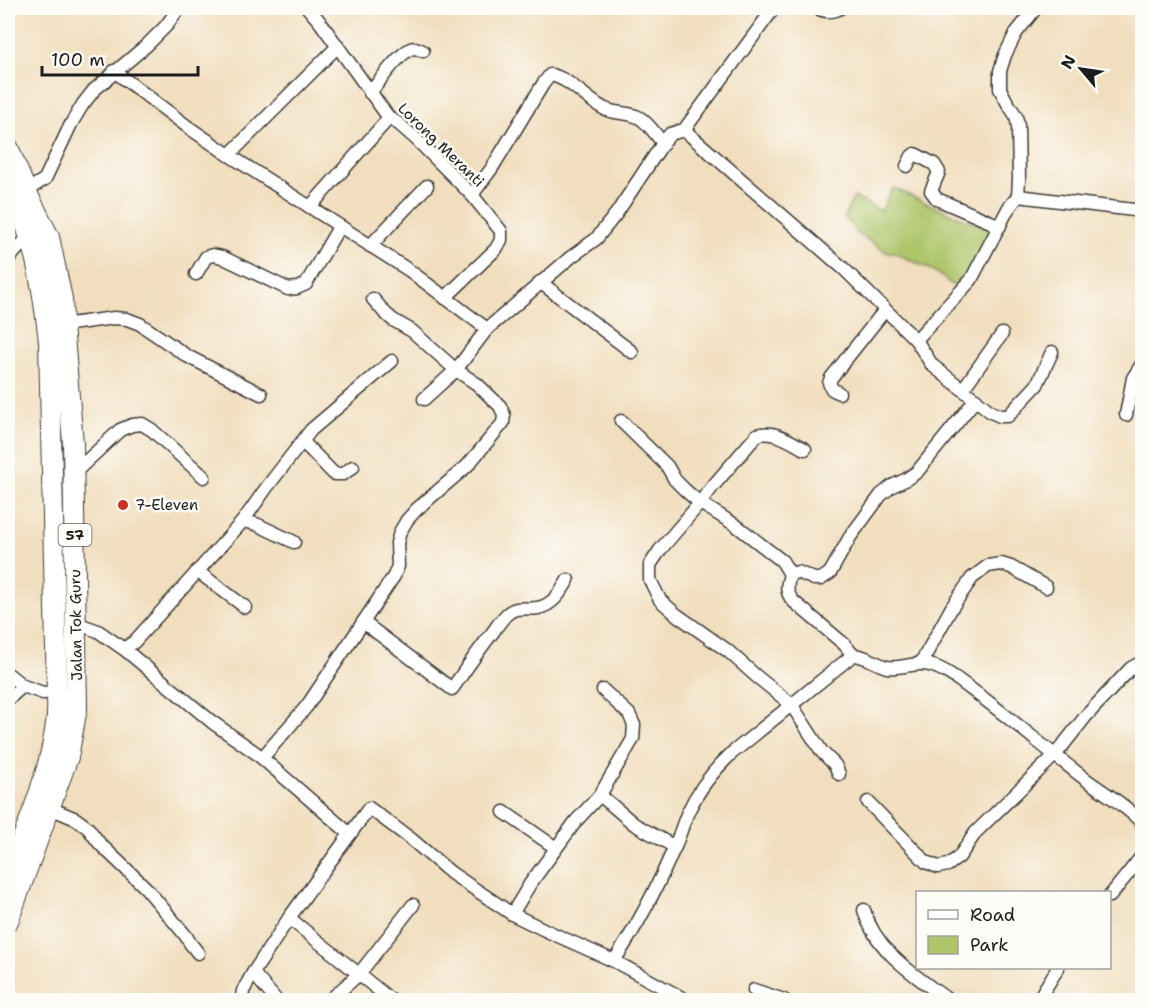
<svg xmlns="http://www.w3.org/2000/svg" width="1150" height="1008" viewBox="0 0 1150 1008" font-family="'Shantell Sans',sans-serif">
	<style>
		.green { fill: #aec56a; stroke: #657043; stroke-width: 1.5 }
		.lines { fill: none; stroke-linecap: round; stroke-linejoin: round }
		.street-casing { stroke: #3c3934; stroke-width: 15 }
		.primary-casing { stroke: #3c3934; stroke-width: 22 }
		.street { stroke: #fff; stroke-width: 12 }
		.primary { stroke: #fff; stroke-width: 20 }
		.poi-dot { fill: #c8321e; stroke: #fdfcf7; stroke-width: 2 }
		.labels { text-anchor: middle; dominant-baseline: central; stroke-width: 5; stroke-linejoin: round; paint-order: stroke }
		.shield { fill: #fdfcf7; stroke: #605f5e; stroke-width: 1.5 }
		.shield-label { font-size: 14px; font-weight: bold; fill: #1c1c1c }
		.street-label { font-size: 15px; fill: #1c1c1c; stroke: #fdfcf7 }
		.poi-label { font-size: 15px; fill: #1c1c1c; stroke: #fdfcf7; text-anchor: start }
	</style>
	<rect width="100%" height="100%" fill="#fdfcf7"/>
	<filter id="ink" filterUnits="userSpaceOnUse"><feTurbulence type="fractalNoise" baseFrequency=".0167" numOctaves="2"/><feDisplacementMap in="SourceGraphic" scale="12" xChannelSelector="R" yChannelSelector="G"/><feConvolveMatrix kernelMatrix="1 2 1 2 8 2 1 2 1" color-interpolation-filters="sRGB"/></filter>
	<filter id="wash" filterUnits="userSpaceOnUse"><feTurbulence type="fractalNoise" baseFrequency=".008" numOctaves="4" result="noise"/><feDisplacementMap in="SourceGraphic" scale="24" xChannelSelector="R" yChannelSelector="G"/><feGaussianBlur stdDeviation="1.35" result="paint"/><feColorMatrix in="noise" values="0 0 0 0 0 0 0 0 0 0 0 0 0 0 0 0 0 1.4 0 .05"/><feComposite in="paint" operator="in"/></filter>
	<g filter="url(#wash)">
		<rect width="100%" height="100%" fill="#f1debe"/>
		<path class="green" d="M893 188 931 205 989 229 991 234 960 291 934 271 893 252 888 253 857 233 844 217 854 197 881 211Z"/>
	</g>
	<g filter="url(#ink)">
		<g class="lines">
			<g class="street-casing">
				<g id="street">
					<path d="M308 8 320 22 389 118 399 124 416 139 472 195 501 231V240L496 249 445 298"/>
					<path d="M817 8C825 12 833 12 840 8"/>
					<path d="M114 71 188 127 229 155 410 271 487 329"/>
					<path d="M370 93C378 83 402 49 414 48 417 48 420 50 423 51"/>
					<path d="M684 130 843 268 916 340 932 365 991 412 1000 416H1008L1037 385 1052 352"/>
					<path d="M229 155 337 47"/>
					<path d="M907 166 912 156 915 154 934 164 939 172 931 191 937 199 1000 226"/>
					<path d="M26 191 45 179 71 124 83 104 94 90 147 45 166 26 179 8"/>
					<path d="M472 195 492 168 543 84 550 75C568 77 587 100 603 108 615 115 628 111 640 118 649 124 656 135 663 143"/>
					<path d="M1018 196 1019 179 1018 126 1016 116 1007 102 1000 89V71L1005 55 1016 33 1036 8"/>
					<path d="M310 207 389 118"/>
					<path d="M370 246 427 186"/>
					<path d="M8 260 17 249 30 236"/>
					<path d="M196 274 206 257 213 255 222 257 288 289 297 288 306 284 339 227"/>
					<path d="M540 282 632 352"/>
					<path d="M63 325 114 318 127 319 140 324 187 356 261 394"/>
					<path d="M916 340 971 280 1008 209 1018 196 1142 211"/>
					<path d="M963 389 1002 334"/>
					<path d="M839 393 832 389 829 383 831 378 885 310"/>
					<path d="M424 399 456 370 487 329 571 257 596 239 616 214 663 143 670 134 684 130 774 8"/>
					<path d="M1126 415 1133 378 1142 364"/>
					<path d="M621 421 667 466 675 480 685 490 700 503 737 526 782 561 790 574C787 585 785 591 793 601L844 644 853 655"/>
					<path d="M303 442 334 474H343L353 467"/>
					<path d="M805 449C791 442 774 429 757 435L713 486 700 503 660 550 650 565V580L660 600 677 615 728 651 756 676 791 704 822 752 835 765 839 774"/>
					<path d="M74 473 120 430 132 425 142 424 152 430 204 477"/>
					<path d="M243 521 256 524 294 542"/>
					<path d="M197 571 245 607"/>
					<path d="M790 574 798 572 814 579H821L830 573 850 537 881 495 892 486 905 480 917 472 976 399"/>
					<path d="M363 622 452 689C465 670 478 651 493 632 497 626 502 619 507 614 517 605 527 610 538 608 553 605 561 592 568 580"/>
					<path d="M76 623 98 631 124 649 212 722 256 753 350 834"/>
					<path d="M124 649 134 642 243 521 267 487 311 430 392 361"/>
					<path d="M921 663 952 607 972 578 988 566 1001 564 1011 567 1046 587"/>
					<path d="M8 674 23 686"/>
					<path d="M8 699 23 686 43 693 57 692"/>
					<path d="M262 758 307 706 394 576 398 566 397 543 400 532 407 520 417 509 467 466 503 423 504 415 500 406 477 384 456 370 412 331 393 320 385 313 373 299"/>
					<path d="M600 795 634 824 675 847"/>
					<path d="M868 802 926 862 938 867 948 865 959 857 976 832 1056 754 1086 716 1131 668 1142 662"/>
					<path d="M50 808 76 819 88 828 100 844 146 888 186 936 190 943 198 953"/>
					<path d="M504 812 556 848"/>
					<path d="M1110 896 1142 856"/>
					<path d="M864 910C875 951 916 976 948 1000"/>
					<path d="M512 914 530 884 576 821 600 795 633 739 634 725 629 714 603 690"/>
					<path d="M289 918 391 1000"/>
					<path d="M614 961C638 925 658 886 675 846 680 835 683 823 688 812 698 790 714 770 732 753L853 655C866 655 875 664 887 667 903 669 918 660 933 666 951 672 967 687 983 698 1017 724 1050 752 1084 778 1104 793 1126 805 1142 823"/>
					<path d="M253 973 276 1000"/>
					<path d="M754 990 784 1000"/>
					<path d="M245 1000 242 996 243 991 253 973 289 918 369 808 411 839 451 873 512 914 547 931 614 961 686 1000"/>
					<path d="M330 1000 359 974 413 905"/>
					<path d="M1038 1000 1058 968"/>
				</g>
			</g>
			<g class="primary-casing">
				<g id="primary">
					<path d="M8 147 26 191 49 237 62 299 63 325 73 443 77 708 68 757 8 921"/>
					<path d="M8 183C34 233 43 286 49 342L57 692C57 702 58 714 56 724 49 777 27 827 8 876"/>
				</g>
			</g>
			<use href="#street" class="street"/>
			<use href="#primary" class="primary"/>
		</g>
	</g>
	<circle class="poi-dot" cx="123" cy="505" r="6"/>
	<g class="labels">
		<rect class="shield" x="58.5" y="524" width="33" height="22" rx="4.5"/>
		<g class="shield-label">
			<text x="75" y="535">57</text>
		</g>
		<g class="street-label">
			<text transform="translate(441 145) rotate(44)">Lorong Meranti</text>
			<text transform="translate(76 625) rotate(-91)">Jalan Tok Guru</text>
		</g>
		<g class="poi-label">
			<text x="135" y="505">7-Eleven</text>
		</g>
	</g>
	<rect width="1150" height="1008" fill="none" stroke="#fdfcf7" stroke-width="30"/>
	<rect x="916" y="891" width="195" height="78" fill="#fdfcf7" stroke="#a3a29f" stroke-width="1.5"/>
	<rect x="928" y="910" width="30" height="9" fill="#ffffff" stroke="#a3a29f" stroke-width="1.5"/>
	<text x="970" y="921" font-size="18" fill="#1c1c1c">Road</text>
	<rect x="928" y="936" width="30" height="18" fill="#aec56a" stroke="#a3a29f" stroke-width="1.5"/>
	<text x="970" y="951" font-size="18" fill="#1c1c1c">Park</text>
	<g transform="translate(1081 69) rotate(299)" stroke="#fdfcf7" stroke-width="4.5" paint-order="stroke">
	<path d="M0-4.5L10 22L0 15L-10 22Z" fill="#1c1c1c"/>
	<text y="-9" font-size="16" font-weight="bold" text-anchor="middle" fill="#1c1c1c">N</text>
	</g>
	<path d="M42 66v9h156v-9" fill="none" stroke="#1c1c1c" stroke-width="3"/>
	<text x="51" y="66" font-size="18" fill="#1c1c1c" stroke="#fdfcf7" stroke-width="4.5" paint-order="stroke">100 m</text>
</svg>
